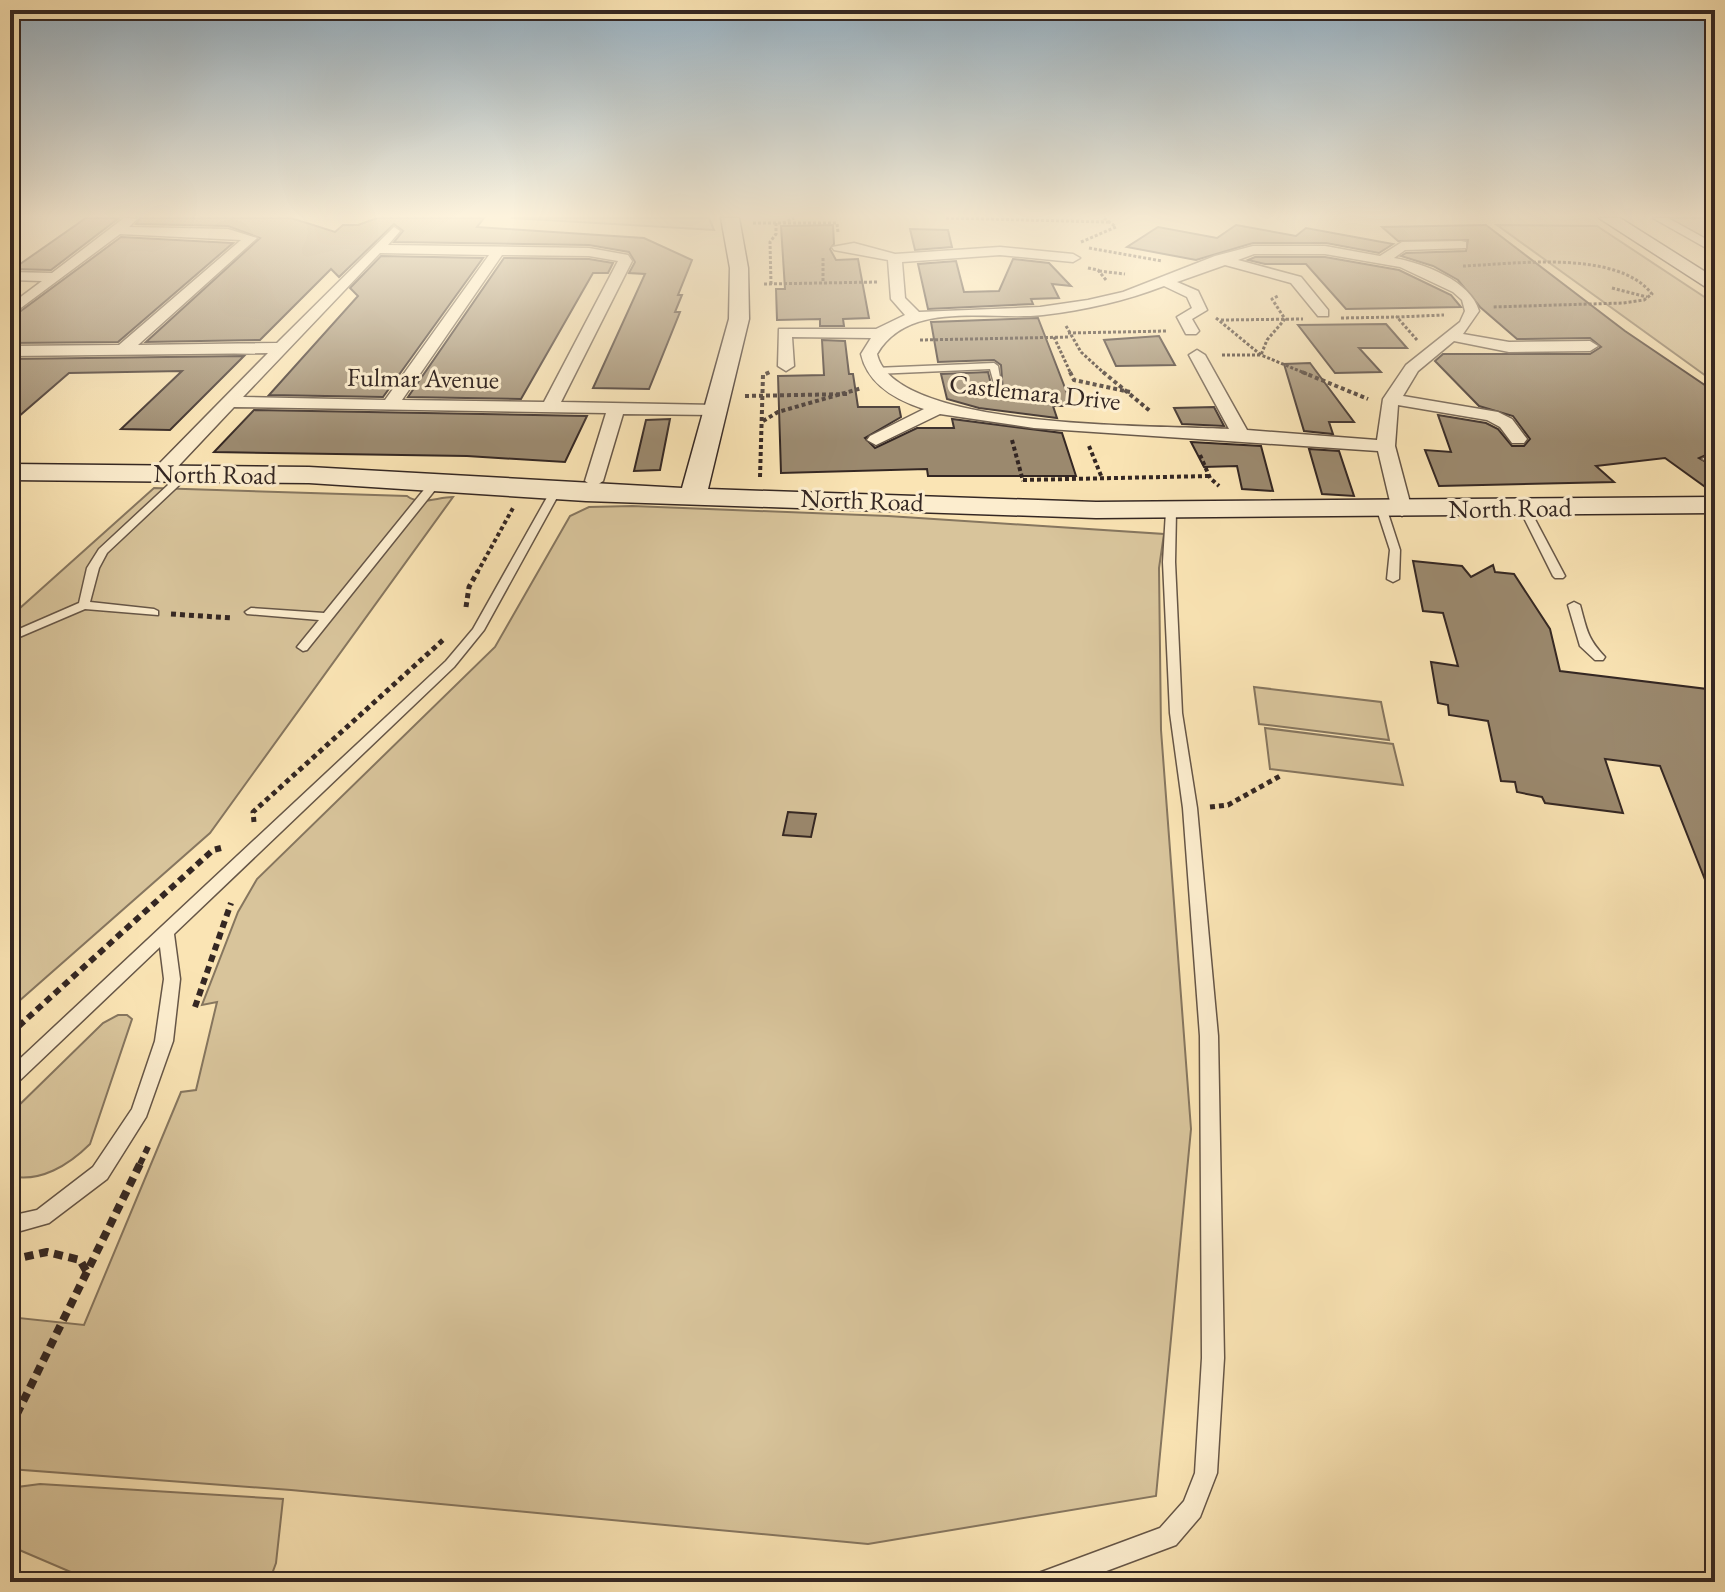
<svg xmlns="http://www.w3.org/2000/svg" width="1725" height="1592" viewBox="0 0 1725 1592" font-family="'EB Garamond',serif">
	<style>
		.green { fill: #d8c49b; stroke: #86765f; stroke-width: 2 }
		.building { fill: #9b896e; stroke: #342723; stroke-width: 2 }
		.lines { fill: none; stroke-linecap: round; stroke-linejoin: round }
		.lane-casing { stroke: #665647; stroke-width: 3 }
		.street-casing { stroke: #665647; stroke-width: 3 }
		.secondary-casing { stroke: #342723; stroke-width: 3 }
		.path-far4 { stroke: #342723; stroke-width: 3; stroke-dasharray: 3 2; stroke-linecap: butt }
		.path-far3 { stroke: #342723; stroke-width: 4; stroke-dasharray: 4 3; stroke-linecap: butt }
		.path-far2 { stroke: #342723; stroke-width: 5; stroke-dasharray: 5 4; stroke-linecap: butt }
		.path-far1 { stroke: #342723; stroke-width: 6; stroke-dasharray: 7 5; stroke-linecap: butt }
		.path { stroke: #342723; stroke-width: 8; stroke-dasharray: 9 6; stroke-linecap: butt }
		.lane { fill: #fcedce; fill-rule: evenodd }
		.street { fill: #fcedce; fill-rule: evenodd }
		.secondary { fill: #fcedce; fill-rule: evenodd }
		.labels { text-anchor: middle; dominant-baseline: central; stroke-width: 6; stroke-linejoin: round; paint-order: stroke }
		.far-street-label { font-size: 26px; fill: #342723; stroke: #fcedce }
	</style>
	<rect width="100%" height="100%" fill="#fae4b4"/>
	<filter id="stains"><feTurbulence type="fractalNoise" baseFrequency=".0025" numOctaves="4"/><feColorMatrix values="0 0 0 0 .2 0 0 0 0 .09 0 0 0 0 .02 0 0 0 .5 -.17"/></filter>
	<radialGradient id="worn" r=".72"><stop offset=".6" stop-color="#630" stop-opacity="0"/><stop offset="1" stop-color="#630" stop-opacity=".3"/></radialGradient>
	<g class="green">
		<path d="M511 218H709L714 230Z"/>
		<path d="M1664 218H1715V245Z"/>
		<path d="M1497 225 1597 226 1715 304V375L1706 376Z"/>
		<path d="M154 488 407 496C420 506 437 497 453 497L210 833 10 1009V617Z"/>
		<path d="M632 506 888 516 1164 534 1159 568 1161 730 1191 1129 1156 1496 868 1544 291 1490 10 1469V1317L84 1325 181 1092 196 1090 217 1002 202 1005 238 912 257 879 495 647 570 516 589 507Z"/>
		<path d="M1254 687 1381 702 1389 740 1259 724Z"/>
		<path d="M1265 728 1393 744 1403 785 1270 769Z"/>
		<path d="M118 1015H127L132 1019 90 1144C69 1165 40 1183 10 1176V1114L103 1023Z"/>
		<path d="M40 1484 283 1499 276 1563 269 1582H94L10 1546V1488Z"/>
	</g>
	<g class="building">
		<path d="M86 218H119L51 270 13 269Z"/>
		<path d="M140 218H291L335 232 343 225H358L377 218H484L477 227 644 238 692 260 678 295H682L675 312H680L649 389 593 388 645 274 629 273 635 262 629 252 589 245 394 242 403 231 394 224 339 277 331 269 260 340 146 342 260 238 228 226 136 224Z"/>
		<path d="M833 225 834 244 830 249 836 260 858 259 869 318 843 319 844 326H820V319L777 320 776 289H785L781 226Z"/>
		<path d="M1236 225 1296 236 1306 228 1393 244 1379 253 1326 243H1253L1196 260 1127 247 1158 227 1217 238Z"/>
		<path d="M1486 225 1625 331 1715 392V451L1699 458 1715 467V494L1665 458 1596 466 1614 482 1439 486 1425 450 1451 452 1438 415 1486 423 1498 429 1512 446H1524L1530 439 1513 416 1479 406 1435 361 1443 354H1590L1601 347 1590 338 1517 339 1480 307 1458 280 1433 266 1401 256 1406 253 1466 251 1468 240 1398 241 1382 227Z"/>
		<path d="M910 229 948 230 952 247 915 250Z"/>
		<path d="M121 237 233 243 118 342 10 343V319Z"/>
		<path d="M381 256 483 258 383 397 269 395 358 296 350 288Z"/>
		<path d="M1255 257H1325L1399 270 1451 295 1461 307 1346 309 1306 264H1265L1248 260Z"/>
		<path d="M504 258 589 259 613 263 608 273H593L521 399 408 397Z"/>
		<path d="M1013 259 1049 263 1071 286 1052 284 1059 298 1031 299 1033 304 928 309 918 264 956 261 964 292 999 291Z"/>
		<path d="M1038 318 1072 406H1053L1057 418 979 408 947 399 941 374 988 372 992 388 1003 392 1001 365 994 360 938 362 931 322Z"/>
		<path d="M1386 324 1407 348H1359L1381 372 1335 373 1298 325Z"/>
		<path d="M1159 336 1175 365 1116 366 1104 340Z"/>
		<path d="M822 340 845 341 849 374H853L858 407H899L901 417 865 438 875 448 917 428H954L952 419 1062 433 1076 476H928L927 469 781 473 778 376 824 375Z"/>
		<path d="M244 356 170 430 121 429 182 371 69 373 10 424V359Z"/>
		<path d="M1310 363 1354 422H1329L1333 434 1304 431 1284 364Z"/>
		<path d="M1214 407 1224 426 1182 424 1174 408Z"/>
		<path d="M254 410 587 416 565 462 467 456 214 452Z"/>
		<path d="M670 419 660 470 634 471 646 420Z"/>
		<path d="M1191 442 1261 446 1273 491 1242 489 1237 466 1204 467Z"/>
		<path d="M1309 449 1339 451 1354 496 1322 494Z"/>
		<path d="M1413 561 1462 566 1471 577 1493 565 1495 572 1514 574 1550 629 1560 671 1715 690V905L1660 766 1605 759 1623 813 1545 803 1542 797 1517 792 1515 782 1501 781 1488 721 1449 715 1448 705 1438 703 1431 662 1458 666 1443 613 1423 611Z"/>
		<path d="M788 812 816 814 811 837 783 835Z"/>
	</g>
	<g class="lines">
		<g class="lane-casing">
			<g id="lane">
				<path d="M994 363 998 366 1002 389 995 387 990 369 875 374 871 371 875 368Z"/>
				<path d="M182 472 191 474 107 553 99 568 90 602 154 609 158 611V615L85 609 10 641V633L79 603 87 568 99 549Z"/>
				<path d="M435 480 440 483 439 485 307 650 303 651 297 647 319 620 247 614 245 612 251 608 324 613 431 481Z"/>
				<path d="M555 489 560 492 484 630 454 667 174 934 180 979 173 1041 146 1117 107 1179 49 1223 10 1234V1216L37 1210 93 1167 132 1109 155 1041 164 979 160 947 16 1084 10 1086V1068L446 661 473 629 550 492Z"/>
				<path d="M1524 505 1529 508 1565 576 1563 578H1555L1553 576 1519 508Z"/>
				<path d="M1382 507 1387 510 1400 550 1399 579 1393 582 1387 579 1390 550 1377 510Z"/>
				<path d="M1171 508 1176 511 1175 562 1182 713 1197 808 1218 1036 1224 1358 1217 1473 1200 1517 1176 1545 1077 1582H1032L1036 1574 1160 1528 1184 1501 1195 1473 1202 1358 1200 1036 1183 808 1170 713 1163 562 1166 511Z"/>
				<path d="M1574 602 1580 605C1587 630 1587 638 1605 657L1603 660H1595L1580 646 1568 605Z"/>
			</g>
		</g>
		<g class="street-casing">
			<g id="street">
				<path d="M124 218 137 219 129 227 228 229 257 238 138 345 277 343 394 227 400 231 388 245 589 248 628 255 632 261 561 402 716 405 724 410 716 415 623 414 603 481 594 487 585 481 606 413 234 407 168 477H154V469L268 353 10 356V346L119 345 241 240 120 234 10 316V305L42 281 10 280V272L52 273ZM380 253 489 255 385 400 243 397ZM502 255 589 256 618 261 544 402 402 400Z"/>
				<path d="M1653 218H1668L1715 244V253Z"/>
				<path d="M1461 241 1466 242V248L1405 250 1394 258C1423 263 1471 281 1479 311L1463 334 1509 342 1590 341 1598 346 1590 351 1509 352 1454 341 1418 371 1403 396 1498 412 1512 419 1527 439 1524 443H1512L1500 427 1487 420 1398 405 1395 446 1412 510 1402 516 1392 510 1378 451 1034 428 940 414 876 445 867 440 870 436 924 409C896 400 868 385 861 354L871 338 792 337 794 366 786 371 778 366 779 329H876L905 315 891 299 888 260 834 250 832 247 854 243 895 254 1000 247 1073 254 1080 258 1073 262 1000 255 902 262 905 298 919 312 1040 307 1088 300 1123 292 1215 256 1253 246H1325L1380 256 1402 242ZM1254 254H1325L1400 267 1453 292 1462 300 1465 311 1460 322 1406 365 1383 399 1377 440 1247 430 1205 355 1197 350 1189 355 1229 429C1161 425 894 431 877 354 909 299 989 321 1043 315 1085 310 1125 301 1164 286L1187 297 1192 308 1177 317 1186 334H1196L1199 331 1192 319 1207 310 1198 291 1177 282 1225 265 1291 283 1318 316H1328V310L1301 277 1238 260Z"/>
				<path d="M1711 454H1715V464L1702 459Z"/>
			</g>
		</g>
		<g class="secondary-casing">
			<g id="secondary">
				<path d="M721 218H739L748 268 749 319 708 489 1096 502 1715 497V513L1096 518 586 501 309 483 10 480V464L309 467 682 488 729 319 730 268Z"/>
				<path d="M1599 218H1620L1715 278V293Z"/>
			</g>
		</g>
		<g class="path-far4">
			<path d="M946 218 1109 222"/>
			<path d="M753 223H837L838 233"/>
			<path d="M783 223 794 218"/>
			<path d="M1081 242 1116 227 1104 218"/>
			<path d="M1089 248 1162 261"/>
			<path d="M823 258V283"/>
			<path d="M1463 266C1515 264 1617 249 1652 294L1644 300 1623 303 1492 307"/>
			<path d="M1088 268 1098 270 1106 280"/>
			<path d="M1099 271 1125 274"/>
			<path d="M764 284 878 282"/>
			<path d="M771 284 770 242 776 234V223"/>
			<path d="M1612 288 1647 297"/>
			<path d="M1216 318 1261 355 1307 374"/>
			<path d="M1341 318 1397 317"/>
			<path d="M1221 320 1303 319"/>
			<path d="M1066 326 1081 352 1105 374"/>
			<path d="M1068 333 1167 331"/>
			<path d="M1054 337 1071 374"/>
			<path d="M920 340 1070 337"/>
			<path d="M1417 340 1397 317 1444 315"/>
			<path d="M1222 355H1261L1267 340 1285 319 1272 299 1278 296"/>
			<path d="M766 374 770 372"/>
		</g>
		<g class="path-far3">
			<path d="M1070 372 1074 380 1130 392"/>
			<path d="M1103 372 1150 411"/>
			<path d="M1302 372 1368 399"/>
			<path d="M745 396 849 394"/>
			<path d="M763 421 778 412 862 388"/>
			<path d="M1012 440 1023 481"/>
			<path d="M1089 446 1102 478"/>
			<path d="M1200 455 1210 478 1219 486"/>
			<path d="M760 477 763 375 770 372"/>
			<path d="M1023 480 1209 476"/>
			<path d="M477 573 513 508"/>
		</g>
		<g class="path-far2">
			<path d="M466 607 469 587 478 571"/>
			<path d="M171 614 232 618"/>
			<path d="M1210 807 1228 805 1280 776"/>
			<path d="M254 822 253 812 443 640"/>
		</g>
		<g class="path-far1">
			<path d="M195 1007 231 903"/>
			<path d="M10 1034 213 850 221 848"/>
			<path d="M140 1164 149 1145"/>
		</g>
		<g class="path">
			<path d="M10 1260 47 1252 80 1260 88 1274"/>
			<path d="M10 1428 141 1162"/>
		</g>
		<use href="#lane" class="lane"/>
		<use href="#street" class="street"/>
		<use href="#secondary" class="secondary"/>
	</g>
	<linearGradient id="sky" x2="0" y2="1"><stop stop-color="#94aec0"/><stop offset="0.49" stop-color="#fdf3dd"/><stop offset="1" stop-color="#fdf3dd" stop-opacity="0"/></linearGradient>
	<rect width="1725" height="441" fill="url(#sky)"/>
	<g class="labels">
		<g class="far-street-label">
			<text transform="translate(423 378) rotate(1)">Fulmar Avenue</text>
			<text transform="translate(1035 392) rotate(6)">Castlemara Drive</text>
			<text transform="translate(215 474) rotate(1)">North Road</text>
			<text transform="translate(862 500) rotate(2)">North Road</text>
			<text transform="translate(1510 508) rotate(-1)">North Road</text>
		</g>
	</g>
	<rect width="1725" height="1592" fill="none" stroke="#fae4b4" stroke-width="40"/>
	<rect x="12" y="12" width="1701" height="1568" fill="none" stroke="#342723" stroke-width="4"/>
	<rect x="20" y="20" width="1685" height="1552" fill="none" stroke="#342723" stroke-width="2"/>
	<rect width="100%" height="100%" filter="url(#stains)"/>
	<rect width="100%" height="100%" fill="url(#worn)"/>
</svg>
